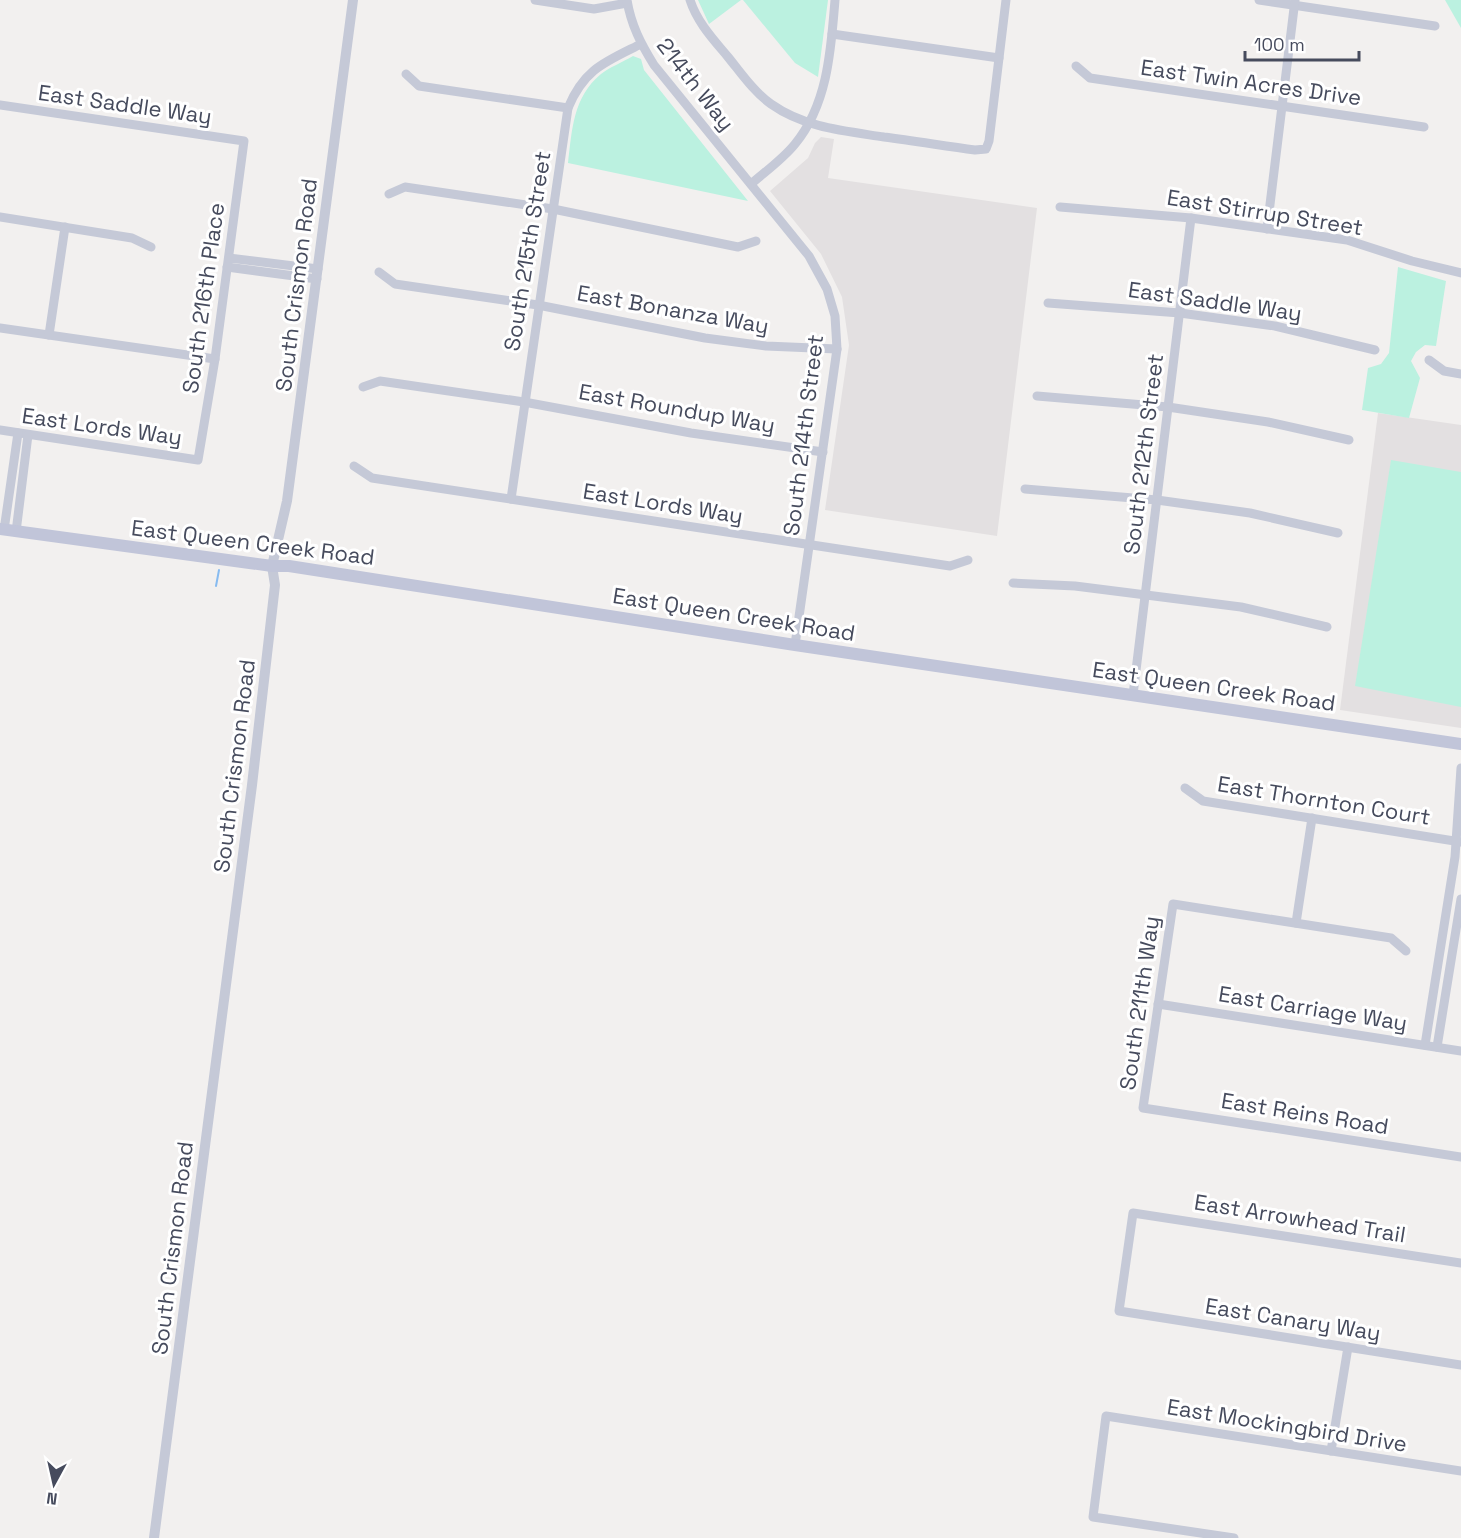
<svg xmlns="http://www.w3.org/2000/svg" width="1461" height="1538" viewBox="0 0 1461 1538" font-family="'Space Grotesk',sans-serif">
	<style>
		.education { fill: #e3e0e1 }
		.green { fill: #bbf1e0 }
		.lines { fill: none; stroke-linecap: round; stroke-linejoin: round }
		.stream { stroke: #87bbf0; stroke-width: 2 }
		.minor { stroke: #c5c9d7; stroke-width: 9 }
		.tertiary { stroke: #c5c9d7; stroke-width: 10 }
		.secondary { stroke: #c1c5d9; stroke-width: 12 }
		.labels { text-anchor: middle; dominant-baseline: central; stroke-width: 6; stroke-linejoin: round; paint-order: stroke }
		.street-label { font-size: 22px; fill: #464b5d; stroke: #fff }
	</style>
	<rect width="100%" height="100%" fill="#f2f0ef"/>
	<g class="education">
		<path d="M821 137 834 139 828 178 1037 208 997 536 825 510 849 345 842 297 821 254 770 191 808 158 815 143Z"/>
		<path d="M1378 413 1461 425V728L1340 710Z"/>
	</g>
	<g class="green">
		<path d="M698 0H741L709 24Z"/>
		<path d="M743 0H828L818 77 795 63Z"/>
		<path d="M1445 0H1461V28Z"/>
		<path d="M633 56 641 59 644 70 748 201 568 163C572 130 573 97 601 74 610 67 623 62 633 56Z"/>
		<path d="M1398 267 1446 281 1436 346 1425 345 1416 352 1411 361 1420 378 1409 418 1362 410 1368 368 1381 364 1389 353Z"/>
		<path d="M1391 460 1461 472V707L1355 686Z"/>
	</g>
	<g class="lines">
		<path class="stream" d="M216 586 219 570"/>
		<g class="minor">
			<path d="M535 0 594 9 627 3"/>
			<path d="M627 0C631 25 641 44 654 65L809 256 827 289 835 316 837 349 795 645"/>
			<path d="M690 0C697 22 713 39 728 57 741 73 754 92 771 104 805 128 845 131 884 137 915 141 945 146 975 150L986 149 989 141 1006 0"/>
			<path d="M1259 0 1435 26"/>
			<path d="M832 34 999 58"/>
			<path d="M1076 66 1090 78 1424 127"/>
			<path d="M406 74 419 86 568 108"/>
			<path d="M0 105 244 141 215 359 198 460 0 430"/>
			<path d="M751 184C766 171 783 159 795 144 828 104 831 49 835 0"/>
			<path d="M389 194 405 187 553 209 738 247 756 241"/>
			<path d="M1060 207 1191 218 1347 240 1412 261 1461 273"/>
			<path d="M0 217 132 238 151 247"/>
			<path d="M1267 229 1295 0"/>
			<path d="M229 258 318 269"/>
			<path d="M227 267 317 279"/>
			<path d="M379 272 395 284 538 305 705 338 766 346 837 349"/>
			<path d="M1048 303 1180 313 1275 326 1375 350"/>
			<path d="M0 328 215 359"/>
			<path d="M49 335 65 227"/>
			<path d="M1429 360 1444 371 1461 374"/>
			<path d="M363 387 380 381 524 402 691 433 823 452"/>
			<path d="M1037 396 1168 407 1268 422 1349 440"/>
			<path d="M354 466 372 478 950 566 968 560"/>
			<path d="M1025 489 1157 500 1250 513 1338 533"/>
			<path d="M511 499 568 108C584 69 605 62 641 44"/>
			<path d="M4 530 18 433"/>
			<path d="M16 532 28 435"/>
			<path d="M1013 583 1075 586 1241 607 1327 627"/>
			<path d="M1133 695 1191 218"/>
			<path d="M1185 788 1203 801 1461 842"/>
			<path d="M1296 923 1312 818"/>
			<path d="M1406 951 1391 938 1173 904 1143 1108 1461 1157"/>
			<path d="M1158 1004 1461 1051"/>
			<path d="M1425 1045 1455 857 1461 768"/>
			<path d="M1437 1047 1461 899"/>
			<path d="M1461 1263 1133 1213 1119 1311 1461 1365"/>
			<path d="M1331 1451 1348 1347"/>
			<path d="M1234 1538 1093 1517 1106 1416 1461 1471"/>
		</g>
		<path class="tertiary" d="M154 1538 252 785 275 585 272 566 287 501 353 0"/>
		<path class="secondary" d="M0 529 272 566H289L795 645 1461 744"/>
	</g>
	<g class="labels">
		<g class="street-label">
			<text transform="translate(1251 82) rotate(8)">East Twin Acres Drive</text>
			<text transform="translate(696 84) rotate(52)">214th Way</text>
			<text transform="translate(125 104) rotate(8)">East Saddle Way</text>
			<text transform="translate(1265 212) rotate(9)">East Stirrup Street</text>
			<text transform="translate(527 251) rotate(-81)">South 215th Street</text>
			<text transform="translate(296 285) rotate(-83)">South Crismon Road</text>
			<text transform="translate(203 298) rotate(-82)">South 216th Place</text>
			<text transform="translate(1215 301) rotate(8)">East Saddle Way</text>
			<text transform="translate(673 309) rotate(10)">East Bonanza Way</text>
			<text transform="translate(677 408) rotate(10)">East Roundup Way</text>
			<text transform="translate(102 426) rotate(8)">East Lords Way</text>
			<text transform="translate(803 435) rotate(-83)">South 214th Street</text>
			<text transform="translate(1143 454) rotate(-83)">South 212th Street</text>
			<text transform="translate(663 503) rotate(9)">East Lords Way</text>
			<text transform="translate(253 542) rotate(7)">East Queen Creek Road</text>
			<text transform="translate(734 614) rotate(9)">East Queen Creek Road</text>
			<text transform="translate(1214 686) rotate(8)">East Queen Creek Road</text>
			<text transform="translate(234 766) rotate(-83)">South Crismon Road</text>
			<text transform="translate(1324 800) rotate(9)">East Thornton Court</text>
			<text transform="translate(1139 1003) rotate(-82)">South 211th Way</text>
			<text transform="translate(1313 1008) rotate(9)">East Carriage Way</text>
			<text transform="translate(1305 1113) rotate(9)">East Reins Road</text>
			<text transform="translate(1300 1218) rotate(9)">East Arrowhead Trail</text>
			<text transform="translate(172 1248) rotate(-83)">South Crismon Road</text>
			<text transform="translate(1293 1319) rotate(9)">East Canary Way</text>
			<text transform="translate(1287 1425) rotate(9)">East Mockingbird Drive</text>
		</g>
	</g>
	<g transform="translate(54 1484) rotate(188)" stroke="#ffffff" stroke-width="4.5" paint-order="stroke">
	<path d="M0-4.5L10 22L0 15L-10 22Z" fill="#464b5d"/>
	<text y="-9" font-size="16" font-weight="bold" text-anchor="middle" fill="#464b5d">N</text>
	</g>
	<path d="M1245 51v9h114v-9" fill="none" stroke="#464b5d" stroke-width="3"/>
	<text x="1254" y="51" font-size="18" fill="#464b5d" stroke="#ffffff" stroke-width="4.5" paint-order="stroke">100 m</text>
</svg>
